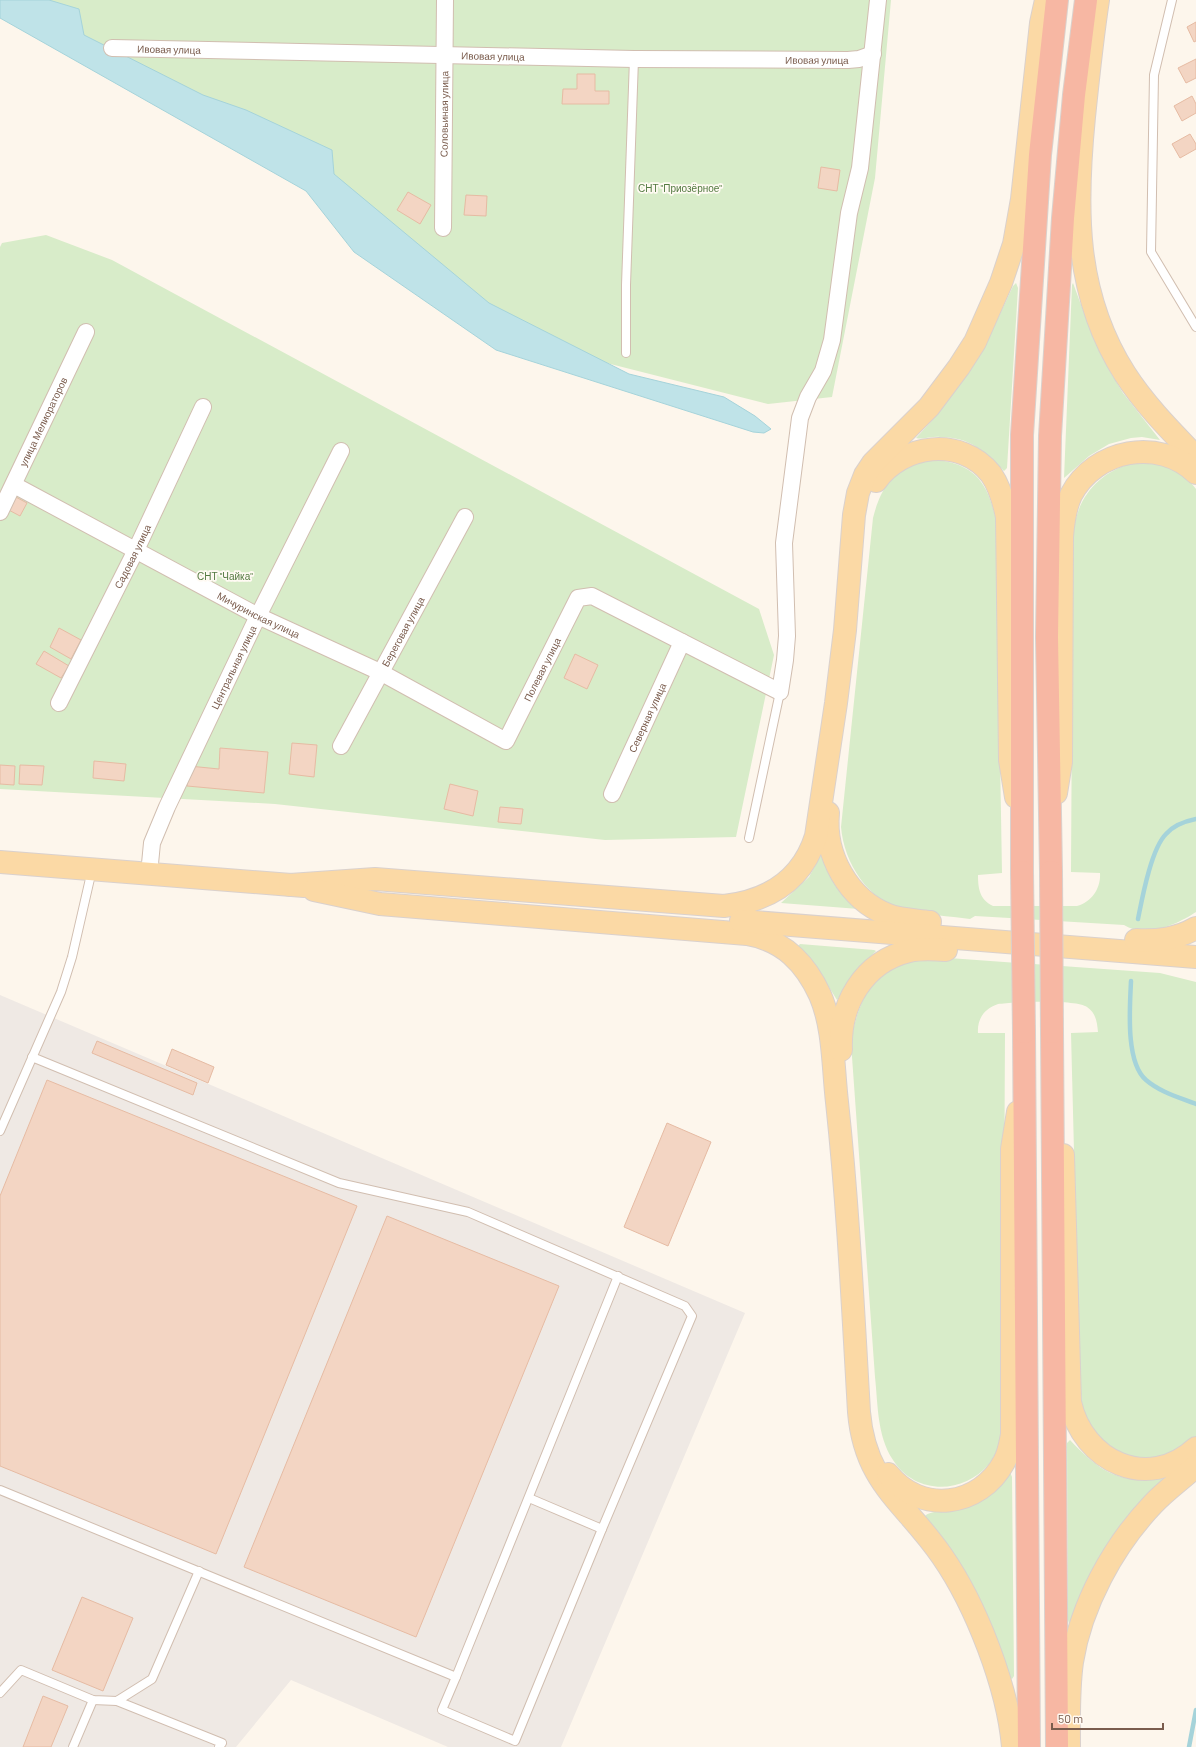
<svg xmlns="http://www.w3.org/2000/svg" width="1196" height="1747" viewBox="0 0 1196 1747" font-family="Barlow,sans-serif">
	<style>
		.industrial { fill: #efe9e4 }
		.green { fill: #d8ecc9 }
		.water { fill: #bfe3e8; stroke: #a5d3da }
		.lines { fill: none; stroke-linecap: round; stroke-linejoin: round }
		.stream { stroke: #a5d3da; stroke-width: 4.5 }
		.building { fill: #f3d5c3; stroke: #e6bba3 }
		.lane-casing { stroke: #d1beb0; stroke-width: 10 }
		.street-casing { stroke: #d1beb0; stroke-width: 18 }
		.primary-casing { stroke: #dad1cd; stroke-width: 24 }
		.highway-casing { stroke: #dad1cd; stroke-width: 24 }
		.lane { stroke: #fff; stroke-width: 8 }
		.street { stroke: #fff; stroke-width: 16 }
		.primary { stroke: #fbd9a5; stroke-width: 22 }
		.highway { stroke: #f7b7a3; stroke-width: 22 }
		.highway-bridge-casing { stroke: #dad1cd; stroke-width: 24; stroke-linecap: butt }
		.highway-bridge { stroke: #f7b7a3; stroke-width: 22 }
		.labels { text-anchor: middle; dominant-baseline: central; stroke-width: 3.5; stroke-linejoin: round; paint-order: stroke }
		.street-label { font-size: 10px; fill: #7a5c4d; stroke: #fffaf3 }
		.park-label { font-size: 10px; fill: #537a41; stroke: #fffaf3 }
	</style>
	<rect width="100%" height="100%" fill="#fdf6ec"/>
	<path class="industrial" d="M0 995 745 1313 561 1747H448L291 1680 236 1747H0Z"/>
	<g class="green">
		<path d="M0 0H891L875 178 832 397 768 404 512 339 288 161Z"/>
		<path d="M46 235 112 260 759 609 774 655 736 837 605 840 275 804 0 789V247L2 243Z"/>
		<path d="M1016 283 1018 288 1007 468 1004 471C984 451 970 437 940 437 932 436 923 440 916 438L937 415 967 374 987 342 1013 286Z"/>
		<path d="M1073 283 1091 332 1112 375 1123 393 1160 440 1142 437 1131 438 1109 444 1089 456 1064 478 1072 285Z"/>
		<path d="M938 460C976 465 988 484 996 520L1002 873 978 875C978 889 980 900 993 906H1077C1092 902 1101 888 1100 873L1071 872 1073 531C1076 517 1079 505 1087 494 1114 456 1168 450 1196 489V912C1178 924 1145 939 1124 925L975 916 970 919C949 916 926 915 905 910 868 901 844 863 841 827L873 518C879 494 891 470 916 462 922 460 931 461 938 460Z"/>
		<path d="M822 853 859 909 781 903 809 877Z"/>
		<path d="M800 944 874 950 876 951 856 971 837 1000 817 968 800 948 798 946Z"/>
		<path d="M935 957 1160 973 1196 982V1438C1158 1468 1112 1465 1087 1420 1082 1411 1082 1398 1080 1388L1071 1033 1098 1032C1097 1022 1096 1013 1087 1007 1076 999 1014 1002 998 1004 984 1009 977 1019 978 1033H1005L1003 1421C1001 1436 999 1451 989 1464 963 1495 915 1495 893 1460 877 1436 878 1405 875 1377L851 1043C855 1012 869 974 902 963 912 959 925 959 935 957Z"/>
		<path d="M1070 1440C1090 1461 1108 1478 1138 1480 1146 1481 1155 1478 1163 1479L1140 1502 1122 1526 1070 1627 1068 1620 1067 1443Z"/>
		<path d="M1010 1472 1012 1477 1014 1676 1012 1679 1009 1677 965 1571 941 1536 925 1516C929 1510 960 1510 970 1506 987 1500 999 1487 1010 1472Z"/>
	</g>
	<path class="water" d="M0 0H49L79 9 84 35 203 95 246 110 332 150 334 174 489 303 629 374 724 397 755 416 771 429 764 433 753 432 496 350 354 252 306 191 0 18Z"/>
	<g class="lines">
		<g class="stream">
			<path d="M1138 919C1142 899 1151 849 1166 834 1173 826 1186 821 1196 819"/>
			<path d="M1131 981C1130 1006 1125 1062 1146 1080 1160 1092 1178 1097 1196 1104"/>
			<path d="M1189 1747 1196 1710"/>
		</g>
	</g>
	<g class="building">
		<path d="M1196 22V41L1194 42 1187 27Z"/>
		<path d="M1196 59V78L1186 83 1178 68Z"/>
		<path d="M577 74H595V91H609V104H562L563 89H577Z"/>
		<path d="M1192 96 1196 104V113L1182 121 1174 106Z"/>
		<path d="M1190 134 1196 144V149L1180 158 1172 144Z"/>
		<path d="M821 167 840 170 837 191 818 188Z"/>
		<path d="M408 192 431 205 420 224 397 210Z"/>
		<path d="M466 195 487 196 486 216 464 215Z"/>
		<path d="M12 495 27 503 20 516 5 508Z"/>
		<path d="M59 628 81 640 71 659 50 647Z"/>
		<path d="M44 651 69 666 61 678 36 664Z"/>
		<path d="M575 654 598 665 587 689 564 678Z"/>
		<path d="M292 743 317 745 314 777 289 774Z"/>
		<path d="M220 748 268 752 264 793 187 786 189 766 219 769Z"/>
		<path d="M94 761 126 764 124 781 93 778Z"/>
		<path d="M0 765 15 766 14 785 0 784Z"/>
		<path d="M20 765 44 766 42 785 19 784Z"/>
		<path d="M450 784 478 791 473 816 444 809Z"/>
		<path d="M500 807 523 809 521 824 498 822Z"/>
		<path d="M97 1041 197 1083 193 1095 92 1053Z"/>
		<path d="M172 1049 214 1067 208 1083 166 1065Z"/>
		<path d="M47 1080 357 1206 216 1554 0 1466V1196Z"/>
		<path d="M667 1123 711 1142 668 1246 624 1227Z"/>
		<path d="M387 1216 559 1286 416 1637 244 1567Z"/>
		<path d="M82 1597 133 1618 103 1691 52 1670Z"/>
		<path d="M43 1696 68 1706 51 1747H23Z"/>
	</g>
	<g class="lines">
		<g class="lane-casing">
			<g id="lane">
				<path d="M1172 0 1154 75 1151 252 1196 327"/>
				<path d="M626 353V285L634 59"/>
				<path d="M749 838 780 692"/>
				<path d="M0 1131 61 992 72 957 92 870"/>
				<path d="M0 1490 456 1677 442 1710 515 1741 602 1529 692 1316 685 1306 468 1212 339 1183 32 1057"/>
				<path d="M529 1498 602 1529"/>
				<path d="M456 1677 618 1276"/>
				<path d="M0 1693 21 1670 93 1700 117 1701 152 1679 199 1571"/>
				<path d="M117 1701 222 1743 219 1747"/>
				<path d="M73 1747 93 1700"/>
			</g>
		</g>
		<g class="street-casing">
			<g id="street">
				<path id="s1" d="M112 48 634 59 848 60 859 59 873 54"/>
				<path id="s2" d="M443 228 445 0"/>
				<path id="s3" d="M14 485 258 616 380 672 506 741 578 598 592 596 780 692 785 660 787 636 784 543 800 418 808 397 823 371 832 340 849 213 860 168 878 0"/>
				<path id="s4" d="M0 512 86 332"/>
				<path id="s5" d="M59 703 136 550 203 407"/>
				<path id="s6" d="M341 746 465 517"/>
				<path id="s7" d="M612 794 682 642"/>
				<path id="s8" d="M149 874 152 843 167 807 258 616 341 451"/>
			</g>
		</g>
		<g class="primary-casing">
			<g id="primary">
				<path d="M1098 0C1092 39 1088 78 1084 117 1075 208 1074 294 1125 374 1145 405 1171 431 1196 457"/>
				<path d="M876 481C902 444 961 436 991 474 1000 487 1004 502 1007 517L1010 760 1016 797"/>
				<path d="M1056 793 1061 762 1062 537C1063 523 1065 508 1071 495 1095 449 1159 437 1196 473"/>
				<path d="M828 813C824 855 848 899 888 915 901 920 916 920 930 922"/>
				<path d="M0 862 304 886"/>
				<path d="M290 885 375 879 724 906C768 901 802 881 816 836L836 703 845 630 854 515 858 493 865 475 873 463 929 407 959 367 975 342 1001 283 1014 244 1022 199 1041 23 1046 0"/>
				<path d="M314 890 380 904 747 934C783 940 805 962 820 995 834 1027 833 1068 837 1102 848 1205 853 1308 859 1412 865 1484 905 1502 942 1556 976 1605 1008 1687 1013 1747"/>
				<path d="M741 921 1196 957"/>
				<path d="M1136 940C1158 941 1177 939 1196 928"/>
				<path d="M841 1050C839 1005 863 962 909 951 921 948 933 949 946 950"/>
				<path d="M1063 1155 1070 1402C1083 1462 1148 1492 1196 1448"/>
				<path d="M888 1474C921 1515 980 1507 1004 1462 1009 1453 1010 1444 1012 1435V1149L1018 1112"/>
				<path d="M1069 1747C1069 1719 1068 1690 1072 1662 1081 1605 1113 1546 1153 1504 1166 1490 1182 1479 1196 1466"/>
			</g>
		</g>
		<g class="highway-casing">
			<g id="highway">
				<path d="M1022 872V435L1040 155 1057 0"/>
				<path d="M1051 872 1047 637 1050 436 1063 218 1074 95 1086 0"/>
				<path d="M1024 1032 1029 1747"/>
				<path d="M1052 1032 1057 1747"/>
			</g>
		</g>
		<use href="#lane" class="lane"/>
		<use href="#street" class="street"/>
		<use href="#primary" class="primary"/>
		<use href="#highway" class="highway"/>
		<g class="highway-bridge-casing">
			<g id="highway-bridge">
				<path d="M1022 872 1024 1032"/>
				<path d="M1051 872 1052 1032"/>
			</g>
		</g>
		<use href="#highway-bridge" class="highway-bridge"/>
	</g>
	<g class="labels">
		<g class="street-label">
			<text stroke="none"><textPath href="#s1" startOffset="57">Ивовая улица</textPath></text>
			<text stroke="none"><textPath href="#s1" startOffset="381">Ивовая улица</textPath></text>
			<text stroke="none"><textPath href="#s1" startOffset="705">Ивовая улица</textPath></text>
			<text stroke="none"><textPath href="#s2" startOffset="114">Соловьиная улица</textPath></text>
			<text stroke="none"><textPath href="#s4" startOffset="100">улица Мелиораторов</textPath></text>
			<text stroke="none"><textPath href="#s5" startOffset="164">Садовая улица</textPath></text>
			<text stroke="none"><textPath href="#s3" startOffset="277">Мичуринская улица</textPath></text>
			<text stroke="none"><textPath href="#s6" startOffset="130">Береговая улица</textPath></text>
			<text stroke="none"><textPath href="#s8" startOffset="225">Центральная улица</textPath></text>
			<text stroke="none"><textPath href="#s3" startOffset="635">Полевая улица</textPath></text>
			<text stroke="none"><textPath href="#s7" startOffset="84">Северная улица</textPath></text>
		</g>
		<g class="park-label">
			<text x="680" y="188">СНТ "Приозёрное"</text>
			<text x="225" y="576">СНТ "Чайка"</text>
		</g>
	</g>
	<path d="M1052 1723v6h111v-6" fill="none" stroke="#7a5c4d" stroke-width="2"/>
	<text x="1058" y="1723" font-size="12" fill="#7a5c4d" stroke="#fffaf3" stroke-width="3" paint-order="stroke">50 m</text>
</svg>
